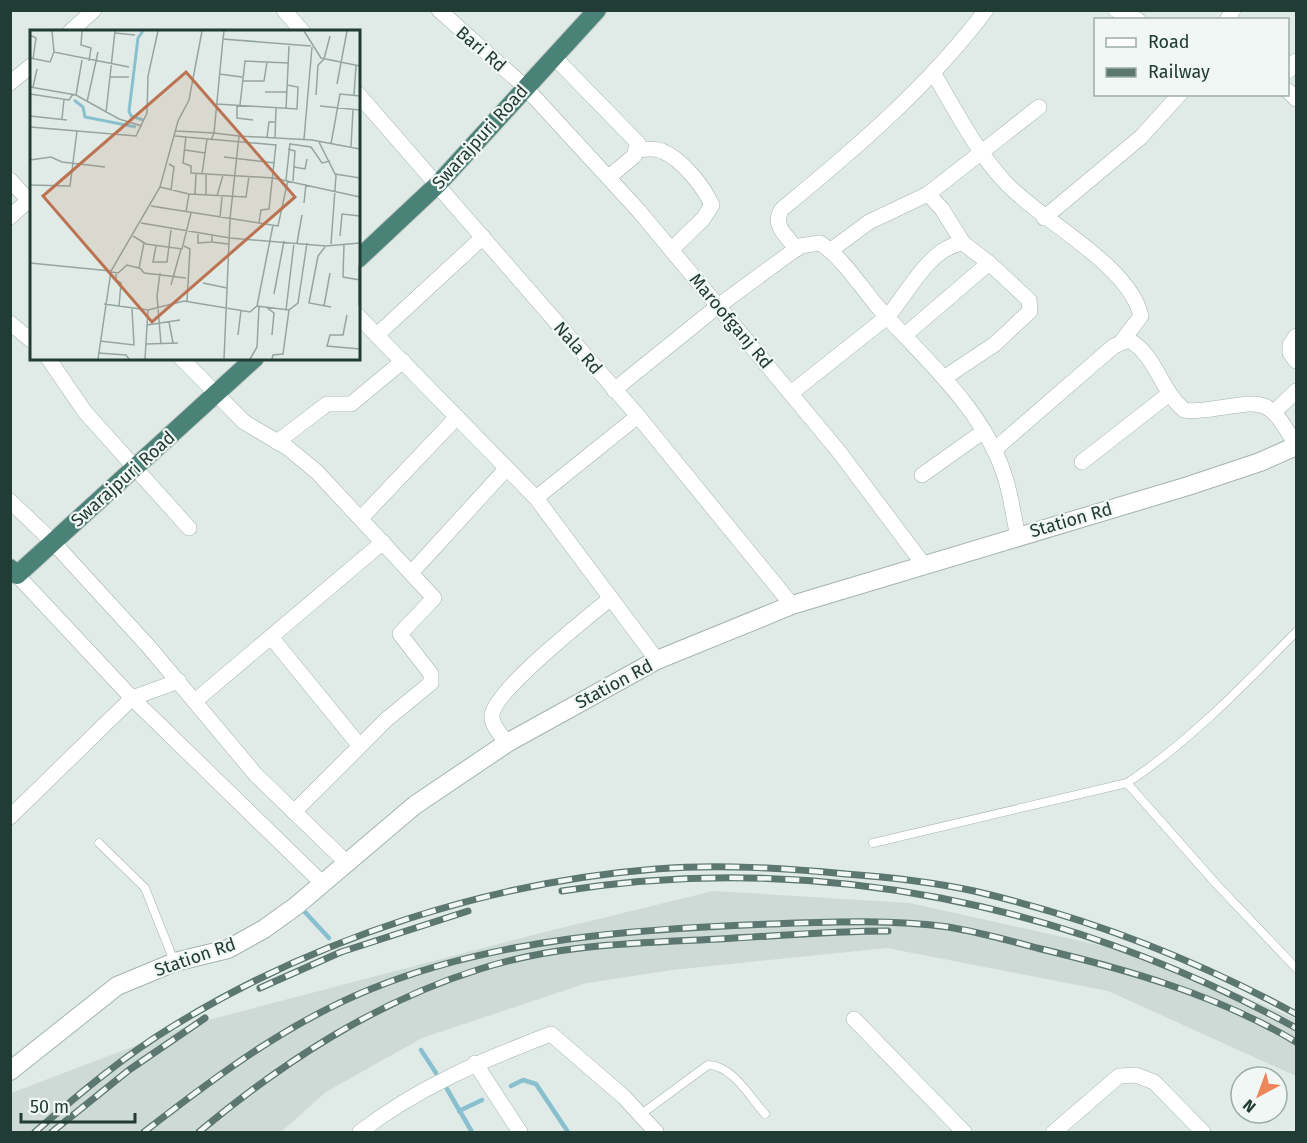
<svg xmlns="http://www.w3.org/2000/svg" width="1307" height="1143" viewBox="0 0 1307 1143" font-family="'Fira Sans',sans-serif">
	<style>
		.built { fill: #cedad6 }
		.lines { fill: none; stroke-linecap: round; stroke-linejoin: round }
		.stream { stroke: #89c0cf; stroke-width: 4.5 }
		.service-casing { stroke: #a3b3ae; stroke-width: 9 }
		.minor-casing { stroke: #a3b3ae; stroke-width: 16 }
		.tertiary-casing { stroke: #a3b3ae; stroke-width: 20 }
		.trunk-casing { stroke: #c1c8c6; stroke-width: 20 }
		.service { stroke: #fff; stroke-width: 8 }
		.minor { stroke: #fff; stroke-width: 15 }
		.tertiary { stroke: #fff; stroke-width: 18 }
		.trunk { stroke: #4a8278; stroke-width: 18 }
		.rail-casing { stroke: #5c7670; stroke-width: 7 }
		.rail { stroke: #f0f7f4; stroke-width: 4.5; stroke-dasharray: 14; stroke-linecap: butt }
		.labels { text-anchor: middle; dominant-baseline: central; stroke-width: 4.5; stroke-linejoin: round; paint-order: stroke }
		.street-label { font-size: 18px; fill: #213b35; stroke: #f0f7f4 }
		.inset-river { fill: none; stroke: #89c0cf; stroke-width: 3 }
		.inset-road { fill: none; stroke: #94a5a0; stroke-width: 1.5 }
		.view { fill: #bb7352; fill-opacity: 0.15; stroke: #bb7352; stroke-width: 3 }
		.inset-edge { fill: none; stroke: #213b35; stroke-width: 3 }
	</style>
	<rect width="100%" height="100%" fill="#e0ebe7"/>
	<path class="built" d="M713 891 910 903 1157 958 1296 1019V1076L1108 991 887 948 672 970 587 983 422 1038 326 1092 281 1132H11V1093L193 1024 533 935Z"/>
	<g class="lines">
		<g class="stream">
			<path d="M304 911 329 938"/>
			<path d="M421 1050 436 1073"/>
			<path d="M511 1086 523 1080 536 1084 568 1132"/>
			<path d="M447 1089 472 1132"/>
			<path d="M459 1111 482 1100"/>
		</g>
		<g class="service-casing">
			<g id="service">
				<path d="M1127 783 1218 886 1296 968"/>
				<path d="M99 843 145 888 174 961"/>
				<path d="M873 843 1127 783C1189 742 1244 685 1296 632"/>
				<path d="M640 1115 708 1065C732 1065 750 1097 765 1114"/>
			</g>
		</g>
		<g class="minor-casing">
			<g id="minor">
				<path d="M284 10 303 32"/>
				<path d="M439 10 525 87 639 211 840 453 924 565"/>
				<path d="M1116 10 1138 20"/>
				<path d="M1227 20 1233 10"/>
				<path d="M70 32 94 10"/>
				<path d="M554 57 638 143 634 156 609 177"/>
				<path d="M1288 71 1296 61"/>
				<path d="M934 74C956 111 976 151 1005 182 1042 222 1129 264 1141 316L1122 341"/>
				<path d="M10 83 32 65"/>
				<path d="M1288 91 1296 99"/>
				<path d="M358 94 638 416 792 605"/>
				<path d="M638 150C646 149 655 148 662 151 682 159 703 186 712 205L703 219 672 249"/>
				<path d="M10 180 32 204"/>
				<path d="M928 194 942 209 963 243"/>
				<path d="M10 217 32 197"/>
				<path d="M1044 218 1141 137 1180 94"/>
				<path d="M797 249C787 237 771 224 782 209 855 149 929 86 986 10"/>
				<path d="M831 250 869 222 928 194 1039 107"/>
				<path d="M358 316 536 498 657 660"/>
				<path d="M10 323 32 341"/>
				<path d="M378 334 483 237"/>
				<path d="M905 335 989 263"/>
				<path d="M1296 336 1290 345V353L1296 361"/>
				<path d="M48 358 85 412 189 528"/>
				<path d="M181 358 244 422 288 448 317 472 434 598 400 634 431 674V683L387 719 294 812"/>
				<path d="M614 390 718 306 800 246 820 243C843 258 860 286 878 307 923 358 982 407 1004 474 1011 493 1013 516 1018 536"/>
				<path d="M791 393 887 317C907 295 929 247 963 243L989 263 1029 300 1030 311 995 344 944 378"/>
				<path d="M1275 411 1296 391"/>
				<path d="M277 442 327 404H351L403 361"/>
				<path d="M994 450 1114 346 1129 340C1156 355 1161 391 1184 410 1193 412 1203 410 1212 409 1266 401 1267 396 1296 445"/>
				<path d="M1082 462 1169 394"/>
				<path d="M922 475 984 431"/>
				<path d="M536 498 638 416"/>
				<path d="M10 501 53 542 149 647 256 775 346 862"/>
				<path d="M361 518 457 417"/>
				<path d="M412 572 507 468"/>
				<path d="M271 637 359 745"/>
				<path d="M179 681 132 698 321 882"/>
				<path d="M195 701 383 542"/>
				<path d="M507 743C501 735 491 725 492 715 495 690 588 617 611 598"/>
				<path d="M10 817 132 698 17 575"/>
				<path d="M854 1019 964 1132"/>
				<path d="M475 1063 520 1132"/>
				<path d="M360 1132C418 1087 483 1060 551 1034L624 1097 656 1132"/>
				<path d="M1054 1132 1119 1076 1136 1075 1154 1082 1203 1132"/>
			</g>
		</g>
		<g class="tertiary-casing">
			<path id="tertiary" d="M10 1071 117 986 175 962 228 949 264 929 296 906 415 805 507 743 657 660 792 605 1188 486 1260 462 1296 446"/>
		</g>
		<g class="trunk-casing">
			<g id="trunk">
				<path d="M358 259 438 184 597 10"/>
				<path d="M10 568 17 575 255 358"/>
			</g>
		</g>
		<use href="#service" class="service"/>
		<use href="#minor" class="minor"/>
		<use href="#tertiary" class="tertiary"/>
		<use href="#trunk" class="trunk"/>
		<g class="rail-casing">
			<g id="rail">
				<path d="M562 891C818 851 1070 904 1296 1028"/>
				<path d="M260 988 341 952 468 911"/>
				<path d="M35 1132C79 1094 125 1055 175 1025 317 938 490 882 656 869 720 864 782 868 846 874 888 877 932 882 974 891 1086 917 1195 959 1296 1014"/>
				<path d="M52 1132 129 1070 205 1018"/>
				<path d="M144 1132C215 1077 287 1023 371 989 497 938 636 929 770 924 828 922 889 919 948 927 978 932 1008 940 1037 948 1125 969 1218 995 1296 1042"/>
				<path d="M199 1132C283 1062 375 1002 480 969 557 944 639 943 719 939 775 936 832 931 888 931"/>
			</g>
		</g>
		<use href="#rail" class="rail"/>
	</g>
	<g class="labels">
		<g class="street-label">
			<text transform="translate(481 49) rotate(41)">Bari Rd</text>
			<text transform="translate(480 137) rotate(-48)">Swarajpuri Road</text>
			<text transform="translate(731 321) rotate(50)">Maroofganj Rd</text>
			<text transform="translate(578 348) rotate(49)">Nala Rd</text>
			<text transform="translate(123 479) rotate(-42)">Swarajpuri Road</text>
			<text transform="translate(1071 520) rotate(-16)">Station Rd</text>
			<text transform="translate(614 684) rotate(-28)">Station Rd</text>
			<text transform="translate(195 957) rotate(-19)">Station Rd</text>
		</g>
	</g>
	<g transform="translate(30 30)">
		<rect width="330" height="330" fill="#e0ebe7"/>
		<path class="inset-river" d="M44 70 53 77 55 87 106 97M113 90 101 86 99 81 108 8 113 1"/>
		<path class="inset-road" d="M22 1 24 22M52 1 51 15 61 18 59 31M194 1 193 9 281 16M274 1 291 28 330 36M85 3 105 5M0 5 6 8 3 29M193 9 184 103 209 106M0 28 20 32 24 22 99 37M189 44 212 47M80 47H99M212 51H234L237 32M307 54 317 1M0 57 46 65 89 89 112 96M3 57 7 39M235 62H257M0 64 39 70 43 64M46 65 52 30M286 65 288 35 294 29 300 6M324 65 326 36M57 72 68 22M187 74 267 79 268 57 257 55M207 75V88L223 90M210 75 215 31 259 33M290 76 330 80M256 79 259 16M76 83 85 1M0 86 37 90M32 89 34 69M0 97 47 101 40 156 0 155M47 101 106 106 117 83 118 46 128 1M146 101 184 103 181 110M145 106 246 115M156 106 153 133 161 136V143L243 148 330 167M237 107 239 92H245M245 108 246 78M274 109 282 17M289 112 306 146 301 214M260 114 281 117 292 133 300 131M301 114 310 64 330 66M321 117 323 80M258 119 265 121 263 151M155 120 175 123M194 127 245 133M0 130 21 127 32 132 75 137M139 134 144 137 141 160M264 137 275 139 277 129M172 144 177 109M305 144 330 148M256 150 260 113M130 157 159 164 216 167 219 146M165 164 166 144M176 165V145M187 166 193 145M274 173 276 154M121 176 248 196 258 150M156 182 159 164M190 187 192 167M111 193 200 208 296 216 330 213M229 193 231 180 239 179 246 114M168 204V213L181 212M103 206 116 214 152 219 161 183M182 206V212L198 214M310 206 312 184 330 186M267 213 272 185M314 214 313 247 330 250M126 216 123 232H137L141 200M154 216 160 219 157 271M295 217 288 226 279 273 301 277M0 233 81 241M110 238 114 243 156 248M81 242 88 243 97 235 109 238 114 213M130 243 127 266 131 314M86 244V250L91 253 89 277M173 253 197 258M141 255 151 219M244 264 254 211M74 274 118 280 154 271 220 282 227 276 259 280M227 276 243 195M294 276 300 243M329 276V235M236 277 244 283 242 305M256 280 264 213M317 285 313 305H300L297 316 330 319M139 292 143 313M117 295 150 290M208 305 211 280M70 311 104 315 102 279M116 314 148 313M68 323 96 325 99 329M68 329 81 241 130 157 148 91 159 70 172 1M115 329 118 280M194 329 200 189 209 106 282 110 330 119M220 329 227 317 229 276M242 329 243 325 253 324 259 280 268 273 277 213"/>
		<path class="view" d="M156 42 265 167 122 292 13 166Z"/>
		<rect width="330" height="330" class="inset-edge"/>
	</g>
	<rect width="1307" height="1143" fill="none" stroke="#213b35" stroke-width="24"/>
	<rect x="1094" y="18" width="195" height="78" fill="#f0f7f4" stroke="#9daca8" stroke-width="1.5"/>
	<rect x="1106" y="38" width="30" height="9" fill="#ffffff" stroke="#9daca8" stroke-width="1.5"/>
	<text x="1148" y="48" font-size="18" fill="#213b35">Road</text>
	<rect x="1106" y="68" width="30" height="9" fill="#5c7670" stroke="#9daca8" stroke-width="1.5"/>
	<text x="1148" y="78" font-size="18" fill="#213b35">Railway</text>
	<g transform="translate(1259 1095) rotate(221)"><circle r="28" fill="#f0f7f4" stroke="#9daca8" stroke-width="1.5"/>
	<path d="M0-4.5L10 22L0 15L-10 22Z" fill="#ee865b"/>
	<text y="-9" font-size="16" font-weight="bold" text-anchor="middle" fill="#213b35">N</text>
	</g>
	<path d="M21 1113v9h114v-9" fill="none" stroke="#213b35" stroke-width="3"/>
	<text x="30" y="1113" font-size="18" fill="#213b35" stroke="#f0f7f4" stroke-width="4.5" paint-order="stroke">50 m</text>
</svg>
